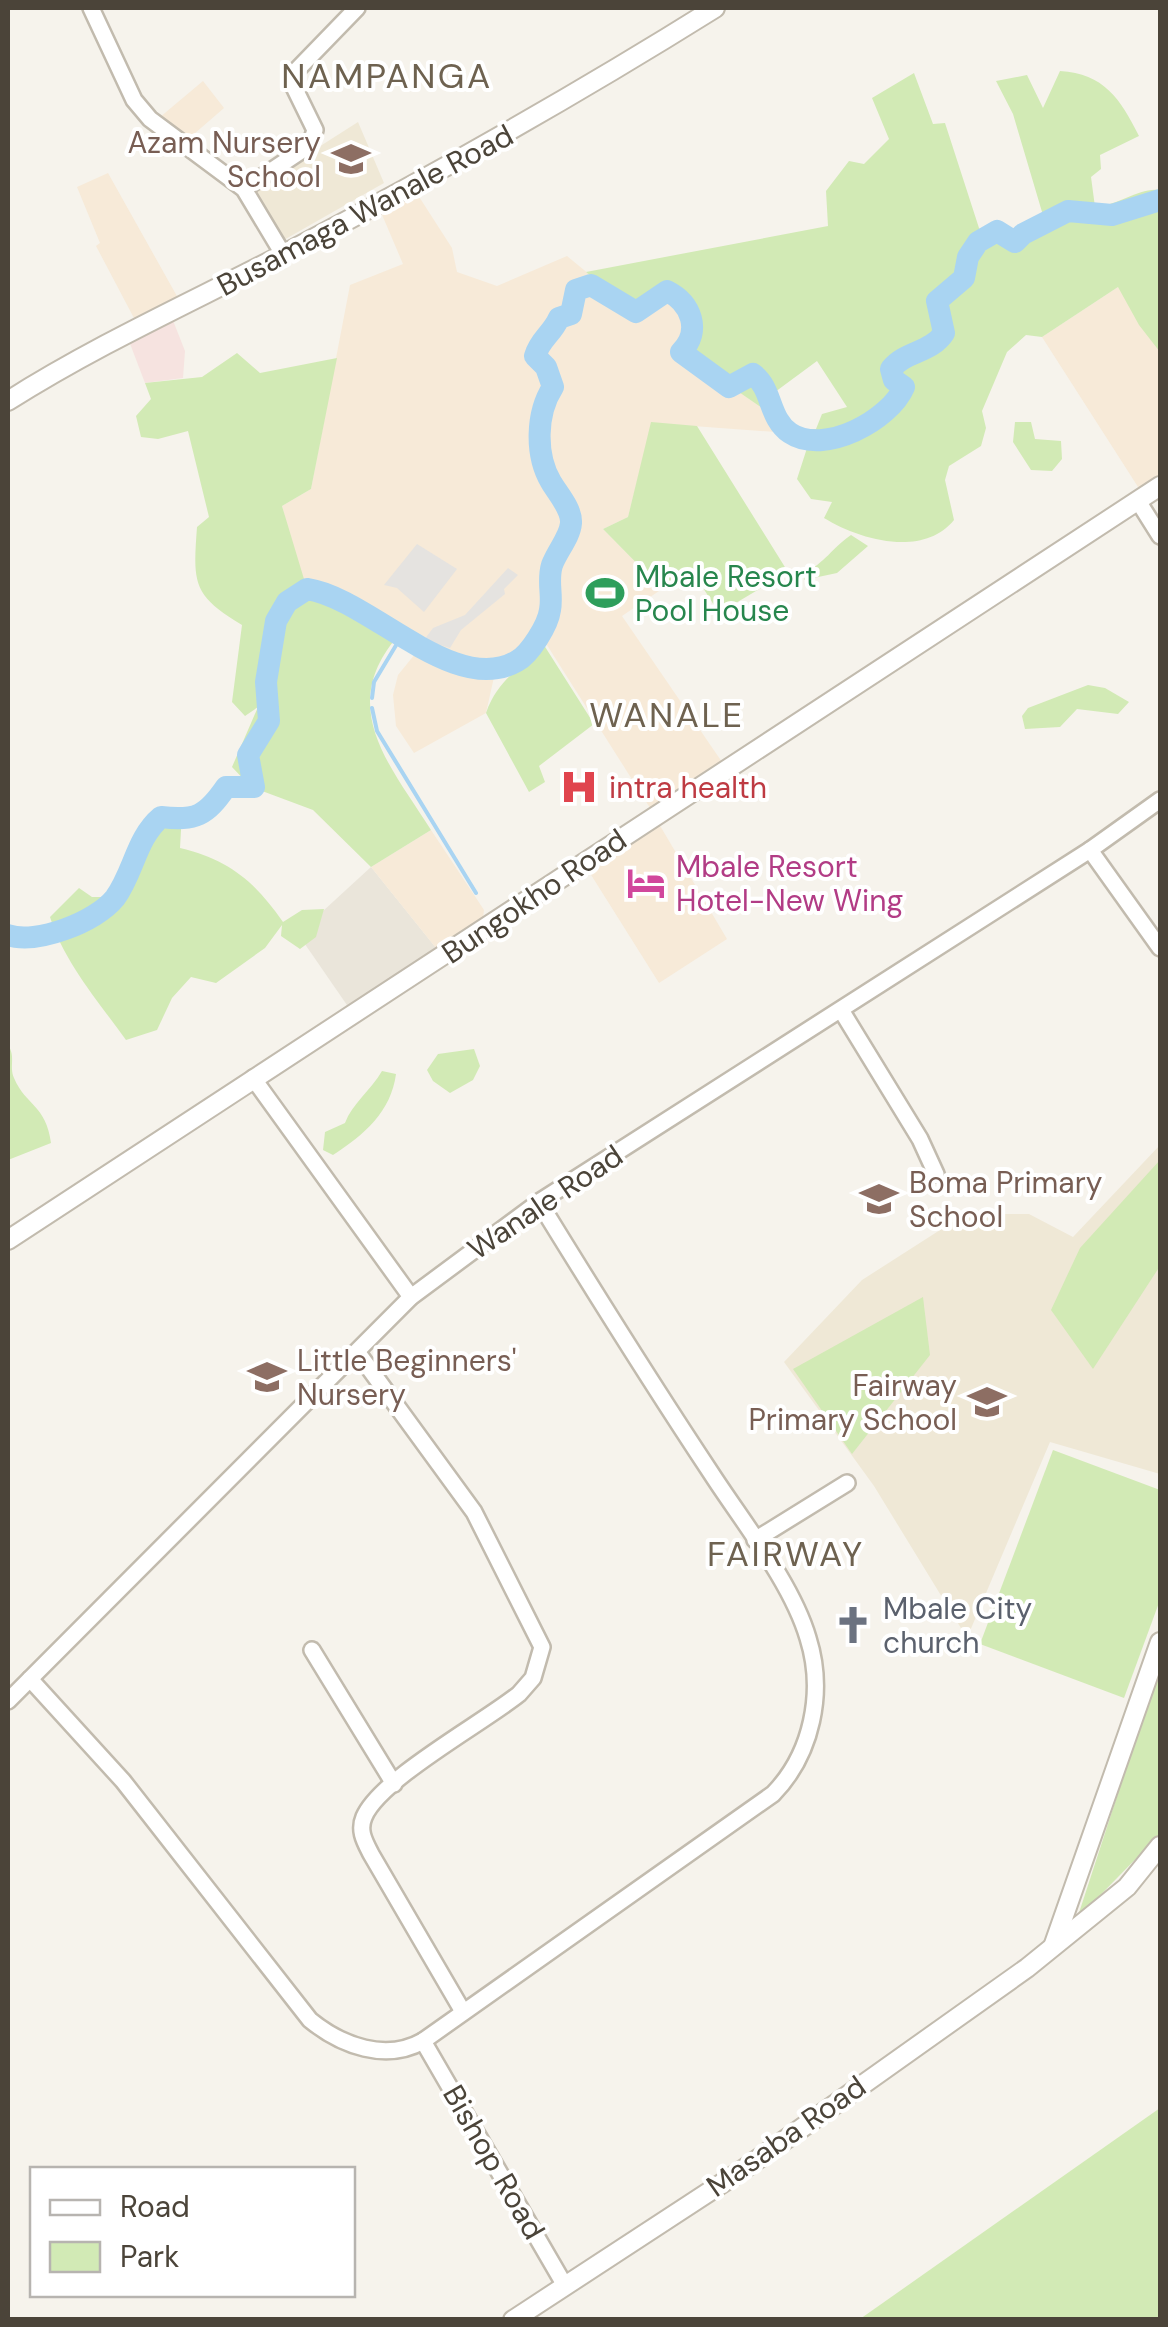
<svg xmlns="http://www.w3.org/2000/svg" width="1168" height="2327" viewBox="0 0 1168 2327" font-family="'DM Sans',sans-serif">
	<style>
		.residential { fill: #eae5da }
		.commercial { fill: #f7ead8 }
		.education { fill: #efe8d6 }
		.medical { fill: #f6e3e0 }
		.green { fill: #d2eab5; fill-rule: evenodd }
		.parking { fill: #e5e3e0 }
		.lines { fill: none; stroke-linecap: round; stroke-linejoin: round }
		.stream { stroke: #a9d4f2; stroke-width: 4 }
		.river { stroke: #a9d4f2; stroke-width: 22 }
		.minor-casing { stroke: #c2bbae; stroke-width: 20 }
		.tertiary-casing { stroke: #c2bbae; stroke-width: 22 }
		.minor { stroke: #fff; stroke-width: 15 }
		.tertiary { stroke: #fff; stroke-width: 18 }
		.labels { text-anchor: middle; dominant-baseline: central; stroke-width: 8; stroke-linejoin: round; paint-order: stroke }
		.education-label { font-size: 30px; fill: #785e54; stroke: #fff; text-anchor: end }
		.street-label { font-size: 30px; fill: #4b4439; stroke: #fff }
		.leisure-label { font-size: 30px; fill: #27864d; stroke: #fff; text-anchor: start }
		.health-label { font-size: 30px; fill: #be3a42; stroke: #fff; text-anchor: start }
		.hotel-label { font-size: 30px; fill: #b23c85; stroke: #fff; text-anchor: start }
		.worship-label { font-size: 30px; fill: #5b616d; stroke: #fff; text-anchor: start }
		.quarter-label { font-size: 35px; letter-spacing: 2.5px; fill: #6e6250; stroke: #fff }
	</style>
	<rect width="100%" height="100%" fill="#f6f3ec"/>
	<path class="residential" d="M371 867 436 948 349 1008 298 934Z"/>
	<g class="commercial">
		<path d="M203 81 224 108 187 140 159 118Z"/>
		<path d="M108 173 178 298 135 320 96 246 100 243 77 187Z"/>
		<path d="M416 192 452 248 457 272 497 286 567 256 635 312 667 291 682 298 692 319 690 342 682 352 762 408 776 432 652 423 628 517 603 529 662 589 622 616 722 762 652 811 545 642 527 663 496 668 486 713 414 753 396 726 393 695 398 675 415 654 397 637 307 589 300 574 282 506 311 489 350 285 403 264 380 210Z"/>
		<path d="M1118 287 1160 296V477L1140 490 1042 337Z"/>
		<path d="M659 824 727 939 659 983 588 870Z"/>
		<path d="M431 830 484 910 483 918 436 948 371 867Z"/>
	</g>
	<g class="education">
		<path d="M358 122 384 183 282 241 253 189Z"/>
		<path d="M1160 1145V1474L1050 1442 967 1638 874 1486 784 1362 862 1280 965 1214H1029L1073 1237Z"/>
	</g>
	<path class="medical" d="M172 318 185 351 183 378 145 383 129 341Z"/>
	<g class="green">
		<path d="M1060 71C1104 74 1120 98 1139 136L1100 155 1101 169 1091 177 1095 207C1120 205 1139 187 1160 190V352L1139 325 1118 287 1042 337 1026 335 1007 352 982 411 986 428 981 446 949 466 945 480 954 520C923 558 860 540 824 518L832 502 811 499 797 479 808 445 776 432 762 408 681 352C702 331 692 302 667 291L636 312 586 272 828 226 826 191 849 161 864 164 889 139 872 98 914 73 933 124 945 123 979 228 986 237 997 231 1014 236 1045 222 1013 114 996 81 1027 75 1043 108ZM817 361 847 407 822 414 816 429 794 431 778 413 775 392Z"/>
		<path d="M237 353 260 373 337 358 311 489 282 506 307 589 397 637C337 708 390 765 431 830L371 867 313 810 251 787 232 767 258 707 245 716 232 702 242 625C192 595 193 583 197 527L209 517 188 431 158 439 141 437 136 416 151 399 145 383 202 377Z"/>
		<path d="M651 422 697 426 788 572 719 613 691 569 662 589 603 529 628 517Z"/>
		<path d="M1015 422H1031L1035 439 1061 441 1062 459 1052 471 1031 470 1013 442Z"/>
		<path d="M851 535 868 546 837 573 804 580V573C825 563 832 548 851 535Z"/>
		<path d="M542 642 594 724 539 766 545 782 529 792 486 713C499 677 520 672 542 642Z"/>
		<path d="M1088 685 1105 688 1129 702 1118 714 1077 709 1060 727 1025 729 1022 716 1028 708Z"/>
		<path d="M182 812 180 848C230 860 255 882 283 922L302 910 324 909 316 937 300 949 281 936 282 925 265 948 216 983 191 977 172 998 157 1030 126 1040C98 1001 64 962 50 917L79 888 92 897H108L146 854 153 815Z"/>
		<path d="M8 1045C16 1057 9 1066 14 1078 26 1106 46 1105 51 1143L8 1160Z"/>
		<path d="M474 1049 480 1066 473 1080 450 1093 433 1081 427 1070 438 1054Z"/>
		<path d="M382 1071 396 1074C391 1112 364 1135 333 1155L323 1150 325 1132 345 1123C352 1104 371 1090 382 1071Z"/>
		<path d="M1160 1160V1266L1093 1369 1051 1310 1080 1248Z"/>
		<path d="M923 1297 930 1355 852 1454 793 1369Z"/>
		<path d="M1053 1450 1160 1490V1600L1124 1698 980 1644Z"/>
		<path d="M1160 1668V1834L1077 1919 1152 1689Z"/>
		<path d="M1160 2108V2319H860Z"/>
	</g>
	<g class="parking">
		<path d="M417 544 457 569 424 612 397 588 384 585Z"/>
		<path d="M508 568 518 575 504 589 505 594 461 630 450 648 424 640 433 628 465 615Z"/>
	</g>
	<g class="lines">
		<g class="stream">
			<path d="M372 698 374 682 398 642"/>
			<path d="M372 708 377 731 476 893"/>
		</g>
		<path class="river" d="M8 935C36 945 96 922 115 898 134 872 136 838 161 817 196 821 206 816 226 787H254L248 755 269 721 266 682 276 621 287 602 307 589C369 598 455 698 517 661 530 654 548 625 550 610 553 595 547 581 552 565 557 551 570 537 571 523 572 509 558 494 551 482 535 455 536 413 553 387L546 367 535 356C540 339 552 334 559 318L571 314 576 290 591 285 636 312 667 291C691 303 702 331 681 352L729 387 753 374C773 389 768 418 790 433 824 456 890 420 904 387L894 380 891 369C905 351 931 353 944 333L937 301 964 278 968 257 978 242 997 231 1015 242 1023 234 1068 211 1112 215 1160 200"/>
		<g class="minor-casing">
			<g id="minor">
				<path d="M91 8 134 100 150 119 244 189 283 254"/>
				<path d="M244 189 310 145 315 130 292 83 293 74 357 8"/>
				<path d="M1138 501 1160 536"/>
				<path d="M1090 850 1160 948"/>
				<path d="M841 1010 920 1139 936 1174"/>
				<path d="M253 1078 411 1297"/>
				<path d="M358 1353 474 1512 542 1647 533 1678 519 1694C483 1723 380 1779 364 1817 358 1831 365 1842 371 1854L462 2010"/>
				<path d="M755 1540 847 1483"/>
				<path d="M312 1650 394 1784"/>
				<path d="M30 1679 123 1781 310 2020C342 2046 386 2062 423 2041L773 1794C812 1754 825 1692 808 1638 792 1583 742 1521 711 1473 652 1384 595 1293 539 1202"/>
				<path d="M8 1701 411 1297 539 1202 1090 850 1160 800"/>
				<path d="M423 2041 564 2284"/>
			</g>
		</g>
		<g class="tertiary-casing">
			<g id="tertiary">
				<path d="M8 401C98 344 194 301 288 252 434 175 576 95 715 8"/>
				<path d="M8 1240 1160 486"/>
				<path d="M1054 1944 1160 1642"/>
				<path d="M513 2320 744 2169 1027 1968 1127 1887 1160 1846"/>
			</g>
		</g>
		<use href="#minor" class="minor"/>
		<use href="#tertiary" class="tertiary"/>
	</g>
	<defs>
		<g id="school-bare" transform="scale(3)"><path d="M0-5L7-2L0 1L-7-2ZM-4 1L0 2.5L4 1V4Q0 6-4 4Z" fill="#8d6e63" stroke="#fff" stroke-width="2.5" paint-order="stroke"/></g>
		<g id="stadium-bare" transform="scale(3)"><path d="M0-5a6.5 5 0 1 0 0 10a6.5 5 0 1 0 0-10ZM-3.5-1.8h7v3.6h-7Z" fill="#2e9e5b" stroke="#fff" stroke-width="2.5" paint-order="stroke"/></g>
		<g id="hospital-bare" transform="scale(3)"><path d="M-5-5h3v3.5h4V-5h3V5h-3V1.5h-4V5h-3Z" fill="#e0444e" stroke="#fff" stroke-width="2.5" paint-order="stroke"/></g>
		<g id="hotel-bare" transform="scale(3)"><path d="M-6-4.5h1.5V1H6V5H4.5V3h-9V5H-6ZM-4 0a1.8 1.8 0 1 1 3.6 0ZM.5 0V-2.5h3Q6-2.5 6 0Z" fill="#d1479c" stroke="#fff" stroke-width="2.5" paint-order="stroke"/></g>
		<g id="church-bare" transform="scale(3)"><path d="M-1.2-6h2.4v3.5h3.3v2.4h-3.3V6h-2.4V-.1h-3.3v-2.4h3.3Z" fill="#6b7280" stroke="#fff" stroke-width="2.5" paint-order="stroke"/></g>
	</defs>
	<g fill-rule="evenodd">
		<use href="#school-bare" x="351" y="159"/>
		<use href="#stadium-bare" x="605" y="593"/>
		<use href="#hospital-bare" x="579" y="787"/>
		<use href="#hotel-bare" x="646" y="883"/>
		<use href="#school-bare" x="879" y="1199"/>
		<use href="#school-bare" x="267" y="1377"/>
		<use href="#school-bare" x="987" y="1402"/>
		<use href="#church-bare" x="853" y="1625"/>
	</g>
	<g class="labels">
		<g class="education-label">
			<text x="321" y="142">Azam Nursery<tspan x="321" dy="34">School</tspan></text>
			<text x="909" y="1182" text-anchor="start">Boma Primary<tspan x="909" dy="34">School</tspan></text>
			<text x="297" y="1360" text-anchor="start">Little Beginners'<tspan x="297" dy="34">Nursery</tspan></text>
			<text x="957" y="1385">Fairway<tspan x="957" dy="34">Primary School</tspan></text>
		</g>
		<g class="street-label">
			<text transform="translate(365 210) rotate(-28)">Busamaga Wanale Road</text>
			<text transform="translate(534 896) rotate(-34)">Bungokho Road</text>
			<text transform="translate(545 1202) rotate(-34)">Wanale Road</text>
			<text transform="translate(786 2136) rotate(-35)">Masaba Road</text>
			<text transform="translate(494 2162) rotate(60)">Bishop Road</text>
		</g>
		<g class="leisure-label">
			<text x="635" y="576">Mbale Resort<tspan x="635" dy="34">Pool House</tspan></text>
		</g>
		<g class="health-label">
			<text x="609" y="787">intra health</text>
		</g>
		<g class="hotel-label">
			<text x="676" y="866">Mbale Resort<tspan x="676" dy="34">Hotel-New Wing</tspan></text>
		</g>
		<g class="worship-label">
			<text x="883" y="1608">Mbale City<tspan x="883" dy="34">church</tspan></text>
		</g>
		<g class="quarter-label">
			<text x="387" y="76">NAMPANGA</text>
			<text x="667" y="715">WANALE</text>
			<text x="786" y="1554">FAIRWAY</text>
		</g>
	</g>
	<rect width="1168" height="2327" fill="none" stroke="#4b4439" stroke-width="20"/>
	<rect x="30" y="2167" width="325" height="130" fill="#ffffff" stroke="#b7b4b0" stroke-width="2.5"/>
	<rect x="50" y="2200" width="50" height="15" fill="#ffffff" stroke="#b7b4b0" stroke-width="2.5"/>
	<text x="120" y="2217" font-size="30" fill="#4b4439">Road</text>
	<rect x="50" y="2242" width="50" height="30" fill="#d2eab5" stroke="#b7b4b0" stroke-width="2.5"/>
	<text x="120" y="2267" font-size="30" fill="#4b4439">Park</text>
</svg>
